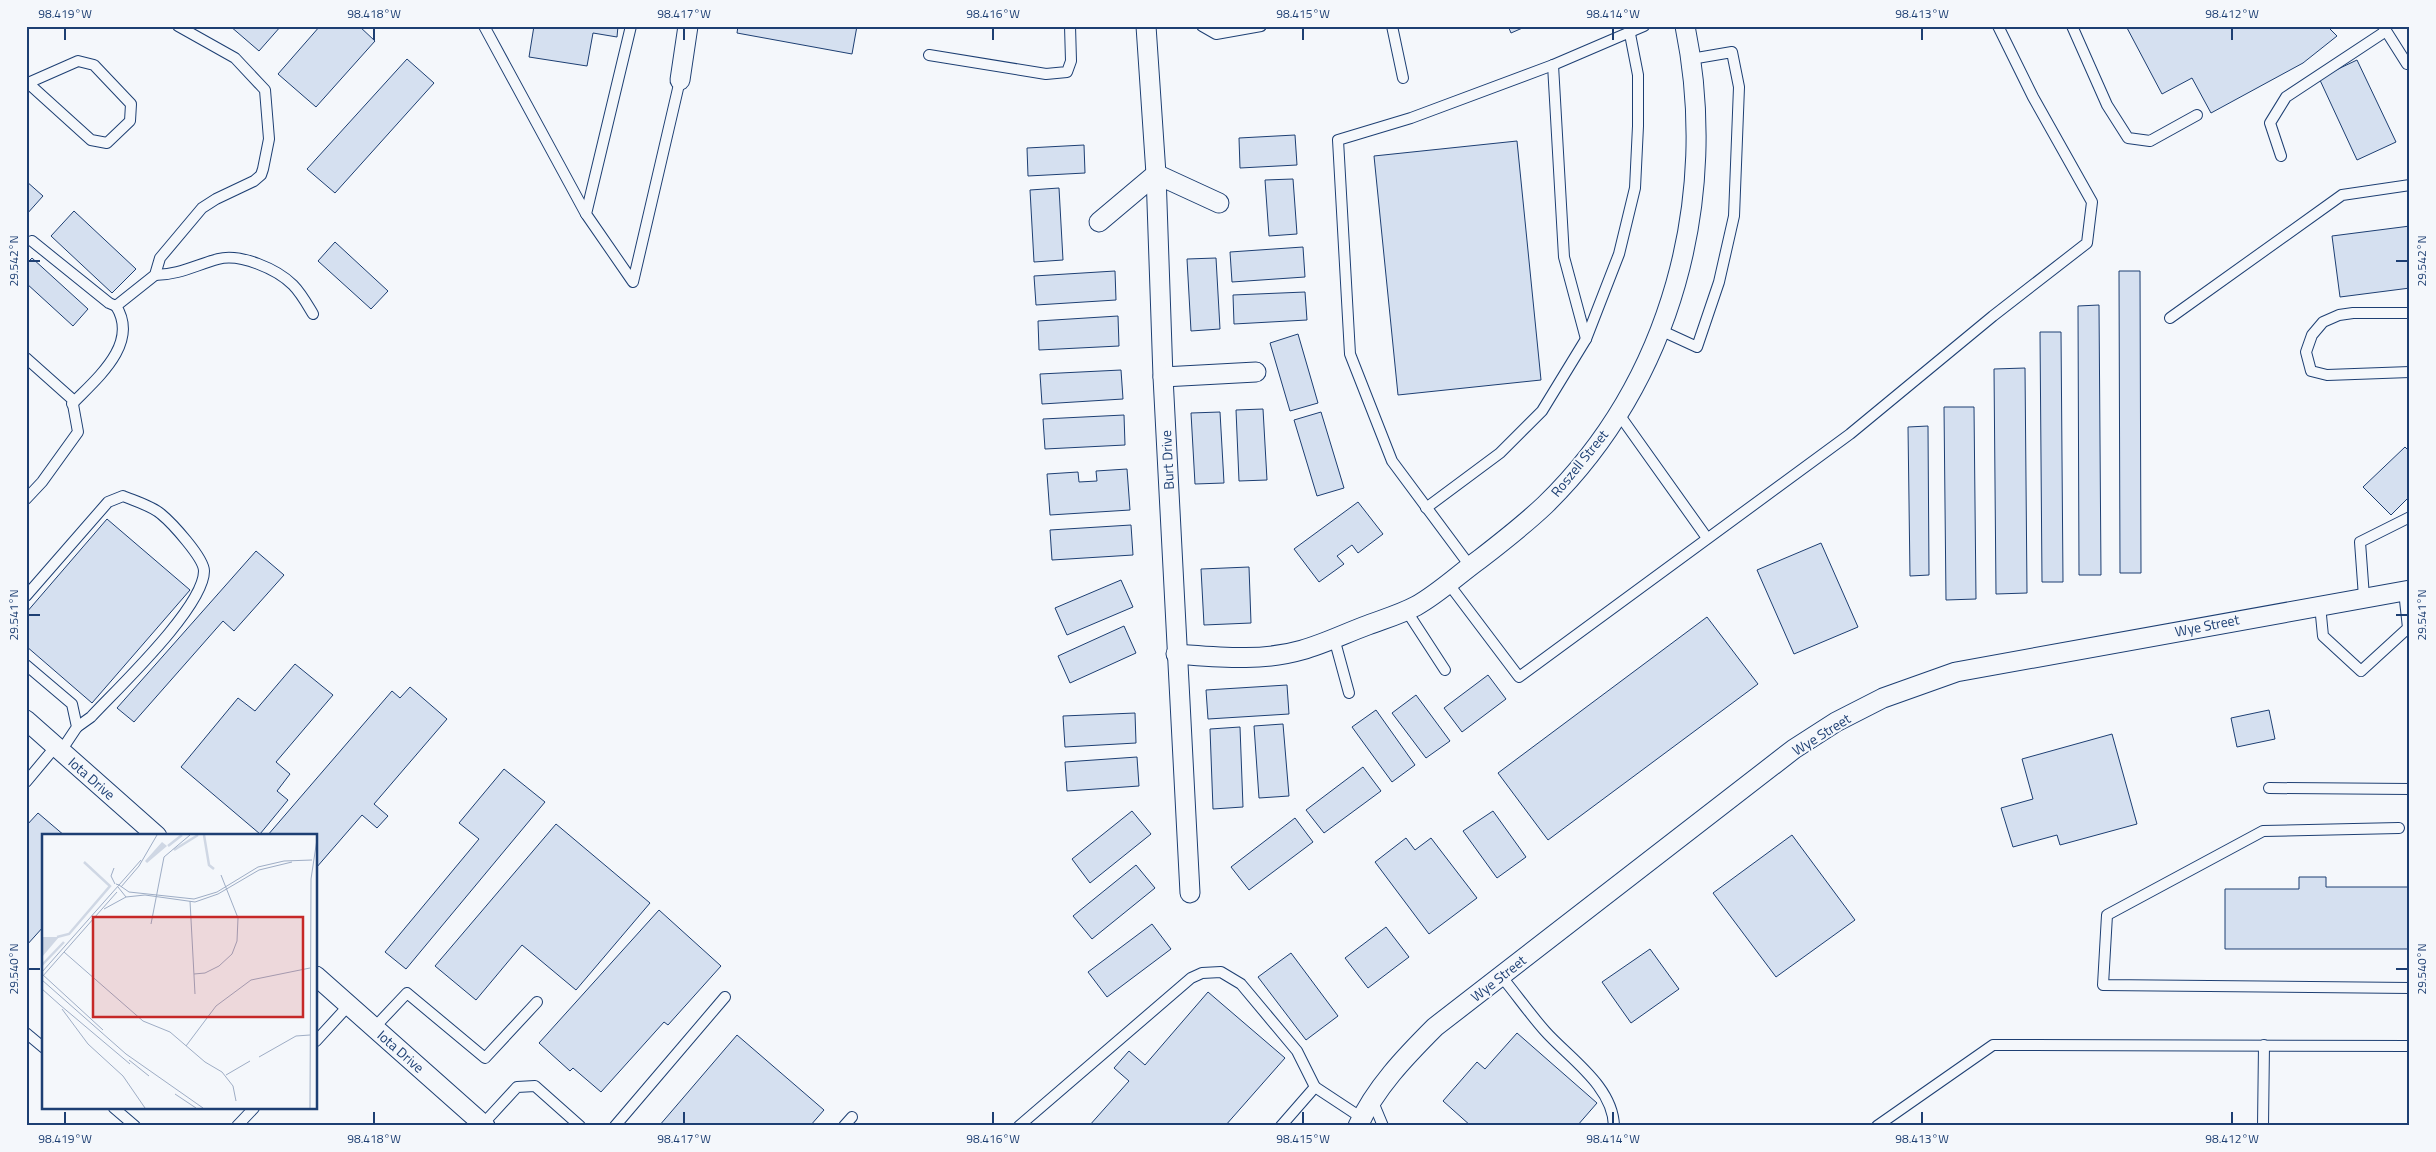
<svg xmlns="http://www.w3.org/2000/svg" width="2436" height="1152" viewBox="0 0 2436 1152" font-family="'Titillium Web',sans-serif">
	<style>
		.building { fill: #d5e0f0; stroke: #1d3f73 }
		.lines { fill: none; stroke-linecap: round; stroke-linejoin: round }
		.service-casing { stroke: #1d3f73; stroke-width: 12 }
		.minor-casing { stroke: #1d3f73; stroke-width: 21 }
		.service { stroke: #f4f7fb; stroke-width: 10 }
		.minor { stroke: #f4f7fb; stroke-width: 19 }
		.ticks { fill: none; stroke: #1d3f73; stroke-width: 2 }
		.labels { text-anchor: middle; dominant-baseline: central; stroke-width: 4; stroke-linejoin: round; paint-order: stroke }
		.street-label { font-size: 14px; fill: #1d3f73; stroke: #f4f7fb }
		.inset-river { fill: none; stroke: #cfd7e4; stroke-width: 2.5 }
		.inset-road { fill: none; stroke: #9eadc5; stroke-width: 1 }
		.view { fill: #c62828; fill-opacity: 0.15; stroke: #c62828; stroke-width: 2.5 }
		.inset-edge { fill: none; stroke: #1d3f73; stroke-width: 2.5 }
		.neatline { fill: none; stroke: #1d3f73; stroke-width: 2 }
		.ticks-label { font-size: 12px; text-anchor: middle; fill: #1d3f73 }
	</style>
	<rect width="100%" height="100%" fill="#f4f7fb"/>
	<g class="building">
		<path d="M230 26H281L259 51Z"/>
		<path d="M320 26H359L375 41 316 107 278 74Z"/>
		<path d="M534 26H618L617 37 593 33 587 66 529 57Z"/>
		<path d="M738 26H857L852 54 737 33Z"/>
		<path d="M1508 26H1527L1511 33Z"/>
		<path d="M2126 26H2327L2337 36 2303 63 2211 113 2192 78 2162 94Z"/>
		<path d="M407 59 434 83 335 193 307 169Z"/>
		<path d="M2357 60 2396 142 2357 160 2319 78Z"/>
		<path d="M1295 135 1297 165 1240 168 1239 138Z"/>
		<path d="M1517 141 1541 380 1398 395 1374 156Z"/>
		<path d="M1084 145 1085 173 1028 176 1027 148Z"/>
		<path d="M1293 179 1297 234 1269 236 1265 180Z"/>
		<path d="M26 181 43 196 26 215Z"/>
		<path d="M1059 188 1063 260 1034 262 1030 190Z"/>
		<path d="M74 211 136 269 112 293 51 236Z"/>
		<path d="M2410 226V288L2340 297 2332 236Z"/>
		<path d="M335 242 388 291 371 309 318 261Z"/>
		<path d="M1303 247 1305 277 1232 282 1230 252Z"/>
		<path d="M32 258 88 309 73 326 26 283V264Z"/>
		<path d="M1216 258 1220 329 1191 331 1187 259Z"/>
		<path d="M1115 271 1116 300 1036 305 1034 276Z"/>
		<path d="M2119 271H2140L2141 573H2120Z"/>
		<path d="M1305 292 1307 320 1234 324 1233 295Z"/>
		<path d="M2099 305 2101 575H2079L2078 306Z"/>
		<path d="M1118 316 1119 346 1039 350 1038 321Z"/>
		<path d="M2040 332H2061L2063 582H2042Z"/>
		<path d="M1298 334 1318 403 1290 411 1270 343Z"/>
		<path d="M2025 368 2027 593 1996 594 1994 369Z"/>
		<path d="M1121 370 1123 399 1042 404 1040 374Z"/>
		<path d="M1944 407H1974L1976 599 1946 600Z"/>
		<path d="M1263 409 1267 480 1239 481 1236 410Z"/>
		<path d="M1220 412 1224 483 1195 484 1191 413Z"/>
		<path d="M1321 412 1344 488 1317 496 1294 420Z"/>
		<path d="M1124 415 1125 445 1045 449 1043 419Z"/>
		<path d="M1928 426 1929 575 1910 576 1908 427Z"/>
		<path d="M2405 447 2410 452V496L2391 515 2363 487Z"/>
		<path d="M1127 469 1130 510 1050 515 1047 474 1078 472 1079 482 1097 481 1096 471Z"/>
		<path d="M1358 502 1383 534 1358 553 1352 545 1337 556 1344 564 1319 582 1294 549Z"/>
		<path d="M107 519 190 590 92 703 26 646V613Z"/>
		<path d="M1131 525 1133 555 1052 560 1050 530Z"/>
		<path d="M1821 543 1858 627 1794 654 1757 570Z"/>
		<path d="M256 551 284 575 234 631 223 621 134 722 117 708Z"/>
		<path d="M1249 567 1251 623 1204 625 1201 569Z"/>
		<path d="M1121 580 1133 607 1067 635 1055 608Z"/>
		<path d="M1707 617 1758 684 1548 840 1498 773Z"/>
		<path d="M1124 626 1136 653 1070 683 1058 656Z"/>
		<path d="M295 664 333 695 276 762 290 774 277 791 288 800 260 834 181 767 238 698 255 711Z"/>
		<path d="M1488 675 1506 699 1462 732 1444 708Z"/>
		<path d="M1287 685 1289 714 1208 719 1206 690Z"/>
		<path d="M410 687 447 719 374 804 388 816 377 828 362 815 316 868V836H267L392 691 400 698Z"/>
		<path d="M1416 695 1450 741 1426 758 1392 713Z"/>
		<path d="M1376 710 1415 765 1392 782 1352 727Z"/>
		<path d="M2269 710 2275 739 2237 747 2231 718Z"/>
		<path d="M1135 713 1136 743 1065 747 1063 716Z"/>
		<path d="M1283 724 1289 796 1259 798 1254 726Z"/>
		<path d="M1240 727 1243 807 1213 809 1210 729Z"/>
		<path d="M2112 734 2137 824 2060 845 2057 835 2013 847 2001 808 2033 799 2022 759Z"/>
		<path d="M1137 757 1139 786 1067 791 1065 762Z"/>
		<path d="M1363 767 1381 791 1324 833 1306 810Z"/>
		<path d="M504 769 545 802 406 969 385 952 479 839 459 823Z"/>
		<path d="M1132 811 1151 834 1090 883 1072 859Z"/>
		<path d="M1493 811 1526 857 1497 878 1463 831Z"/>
		<path d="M38 813 65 836H44V926L26 946V826Z"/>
		<path d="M1295 818 1313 842 1249 890 1231 867Z"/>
		<path d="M556 824 650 903 576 990 522 945 476 1000 435 966Z"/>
		<path d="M1792 835 1855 920 1776 977 1713 893Z"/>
		<path d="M1406 838 1415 850 1431 838 1477 898 1429 934 1375 862Z"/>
		<path d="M1136 865 1155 888 1092 939 1073 916Z"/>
		<path d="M2299 877H2326V887H2410V949H2225V889H2299Z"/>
		<path d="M659 910 721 966 668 1025 664 1022 601 1092 573 1068 570 1071 539 1043Z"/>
		<path d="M1152 924 1171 949 1107 997 1088 972Z"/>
		<path d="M1386 927 1409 957 1368 988 1345 958Z"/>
		<path d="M1650 949 1679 989 1631 1023 1602 982Z"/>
		<path d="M1291 953 1338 1016 1306 1040 1258 977Z"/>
		<path d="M1208 992 1285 1058 1225 1126H1089L1129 1081 1114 1068 1129 1051 1145 1065Z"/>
		<path d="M1517 1033 1597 1103 1577 1126H1471L1443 1101 1477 1062 1485 1069Z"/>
		<path d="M737 1035 824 1110 810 1126H659Z"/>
	</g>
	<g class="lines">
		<g class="service-casing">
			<g id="service">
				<path d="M484 26 586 214"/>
				<path d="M631 26 586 214 633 282 680 80"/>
				<path d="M1202 26 1216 34 1261 26"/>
				<path d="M1392 26 1403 78"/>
				<path d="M2072 26 2107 105 2128 138 2150 141 2197 115"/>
				<path d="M2383 26 2407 64"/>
				<path d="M929 55 1046 74 1067 72 1071 61 1070 26"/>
				<path d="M1553 65 1564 257 1586 339"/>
				<path d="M26 85 28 83 78 61 94 65 131 104 130 121 107 143 91 140 28 83"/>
				<path d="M2281 156 2270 123 2286 97 2386 31"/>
				<path d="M32 241 109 303 116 306 155 275 160 258 202 208 216 199 254 181 261 175 263 169 269 139 265 90 235 58 178 26"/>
				<path d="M155 275C178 275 196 265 218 259 240 253 277 269 293 285 301 293 307 304 313 314"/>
				<path d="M2410 313H2353L2339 315 2323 322 2312 335 2306 352 2311 371 2327 375 2410 372"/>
				<path d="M2170 318 2342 195 2410 185"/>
				<path d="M1660 330 1697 347 1719 282 1734 216 1739 87 1732 52 1691 59"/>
				<path d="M26 358 72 399 78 432 42 482 26 499"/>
				<path d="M72 404C96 379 140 344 116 306"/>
				<path d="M1618 413 1707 538"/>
				<path d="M1426 508 1500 453 1542 411 1586 339 1619 254 1635 188 1638 126V75L1630 34"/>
				<path d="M1470 566 1392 461 1350 354 1338 140 1411 118 1553 65 1644 26"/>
				<path d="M1448 583 1519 677 1850 434 1993 316 2087 243 2092 202 2033 97 1998 26"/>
				<path d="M26 596 108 502 123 496C135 501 152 506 161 514 172 523 204 558 204 571 204 607 117 689 91 717L77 727"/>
				<path d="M2364 597 2360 542 2410 517"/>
				<path d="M2320 605 2323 636 2361 671 2408 628 2404 591"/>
				<path d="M1406 610 1445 670"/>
				<path d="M1334 638 1349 693"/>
				<path d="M26 665 72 704 77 727 61 751"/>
				<path d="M26 782 56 746"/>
				<path d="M2269 788 2410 789"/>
				<path d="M2399 828 2263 831 2107 915 2103 985 2410 988"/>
				<path d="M1501 976C1516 994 1529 1013 1545 1031 1569 1058 1613 1086 1614 1126"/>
				<path d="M374 1028 407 993 485 1058 537 1002"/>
				<path d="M26 1033 44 1048"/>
				<path d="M316 1041 349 1005"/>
				<path d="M1315 1087 1362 1118"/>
				<path d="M1373 1102 1383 1126"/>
				<path d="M114 1108 135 1126"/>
				<path d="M483 1124 517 1087 535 1086 580 1126"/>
				<path d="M237 1126 254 1108"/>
				<path d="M615 1126 725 997"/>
				<path d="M844 1126 852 1117"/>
				<path d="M1019 1126 1191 978 1202 973 1221 972 1241 984 1297 1051 1315 1087 1281 1126"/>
				<path d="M1877 1126 1993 1045 2410 1046"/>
				<path d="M2263 1126 2264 1045"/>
			</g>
		</g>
		<g class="minor-casing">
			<g id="minor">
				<path d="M1146 26 1156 174 1163 377 1190 893"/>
				<path d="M680 80 688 26"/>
				<path d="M1099 222 1156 174 1219 203"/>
				<path d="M1163 377 1256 372"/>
				<path d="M1176 654C1218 657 1261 662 1302 650 1324 644 1346 633 1368 625 1384 619 1401 614 1416 606 1438 594 1459 574 1480 559 1502 542 1525 524 1545 505 1672 381 1720 198 1685 26"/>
				<path d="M26 720 157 836"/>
				<path d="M316 976 485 1126"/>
				<path d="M1358 1126C1375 1088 1406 1056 1435 1027L1794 749 1836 722 1883 698 1956 672 2410 590"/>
			</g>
		</g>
		<use href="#service" class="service"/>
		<use href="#minor" class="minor"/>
	</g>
	<path class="ticks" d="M65 28V40M374 28V40M684 28V40M993 28V40M1303 28V40M1613 28V40M1922 28V40M2232 28V40M28 261H40M2396 261H2408M28 615H40M2396 615H2408M28 969H40M2396 969H2408M65 1112V1124M374 1112V1124M684 1112V1124M993 1112V1124M1303 1112V1124M1613 1112V1124M1922 1112V1124M2232 1112V1124"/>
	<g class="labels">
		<g class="street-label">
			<text transform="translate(1167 460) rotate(-93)">Burt Drive</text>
			<text transform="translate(1579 463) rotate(-51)">Roszell Street</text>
			<text transform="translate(2207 625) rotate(-11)">Wye Street</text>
			<text transform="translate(1821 734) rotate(-32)">Wye Street</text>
			<text transform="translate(92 778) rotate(41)">Iota Drive</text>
			<text transform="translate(1498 978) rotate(-38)">Wye Street</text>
			<text transform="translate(401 1051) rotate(41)">Iota Drive</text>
		</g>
	</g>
	<g transform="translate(42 834)">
		<rect width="275" height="275" fill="#f4f7fb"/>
		<path d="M120 8 125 12 105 29 103 27ZM0 103H17L0 123Z" fill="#cfd7e4"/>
		<path class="inset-river" d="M162 1 167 31 172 35M126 12 140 1M132 16 156 1M15 103 27 100 68 52 42 28M0 131 22 108"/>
		<path class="inset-road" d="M72 34 69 42 73 50M74 50 77 51 99 26M76 53 84 63 103 61 153 68 176 60 217 36 250 28M79 53 97 32 115 1M148 67 153 160M62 75 84 63M109 90 122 23 148 1M22 118 101 187 128 198 163 228 180 238 191 252 194 267M0 138 77 51 87 58 152 65 175 58 216 33 242 27 270 26M0 140 61 196M152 140 163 139 177 132 190 120 195 107 196 84 179 41M0 143 75 58M0 146 84 220 161 274M0 155 18 171M18 171 88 230M20 175 46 210 81 242 103 274M144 212 174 172 209 146 268 134M217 223 254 202 268 201M87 226 107 242M184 241 208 227M133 260 154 274M268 274 269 45 275 5"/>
		<path class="view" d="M51 83H261V183H51Z"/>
		<rect width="275" height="275" class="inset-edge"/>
	</g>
	<rect width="2436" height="1152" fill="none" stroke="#f4f7fb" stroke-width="55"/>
	<rect x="28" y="28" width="2380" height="1096" class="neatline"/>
	<g class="ticks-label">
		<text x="65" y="18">98.419°W</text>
		<text x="374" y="18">98.418°W</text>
		<text x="684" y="18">98.417°W</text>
		<text x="993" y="18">98.416°W</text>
		<text x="1303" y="18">98.415°W</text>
		<text x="1613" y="18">98.414°W</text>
		<text x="1922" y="18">98.413°W</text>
		<text x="2232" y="18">98.412°W</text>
		<text transform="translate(14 261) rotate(-90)" y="4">29.542°N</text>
		<text transform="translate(2422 261) rotate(-90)" y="4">29.542°N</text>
		<text transform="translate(14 615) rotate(-90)" y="4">29.541°N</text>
		<text transform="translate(2422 615) rotate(-90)" y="4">29.541°N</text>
		<text transform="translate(14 969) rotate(-90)" y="4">29.540°N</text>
		<text transform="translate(2422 969) rotate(-90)" y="4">29.540°N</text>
		<text x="65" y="1143">98.419°W</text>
		<text x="374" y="1143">98.418°W</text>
		<text x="684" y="1143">98.417°W</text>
		<text x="993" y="1143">98.416°W</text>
		<text x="1303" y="1143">98.415°W</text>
		<text x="1613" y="1143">98.414°W</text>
		<text x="1922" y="1143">98.413°W</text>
		<text x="2232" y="1143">98.412°W</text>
	</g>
</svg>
